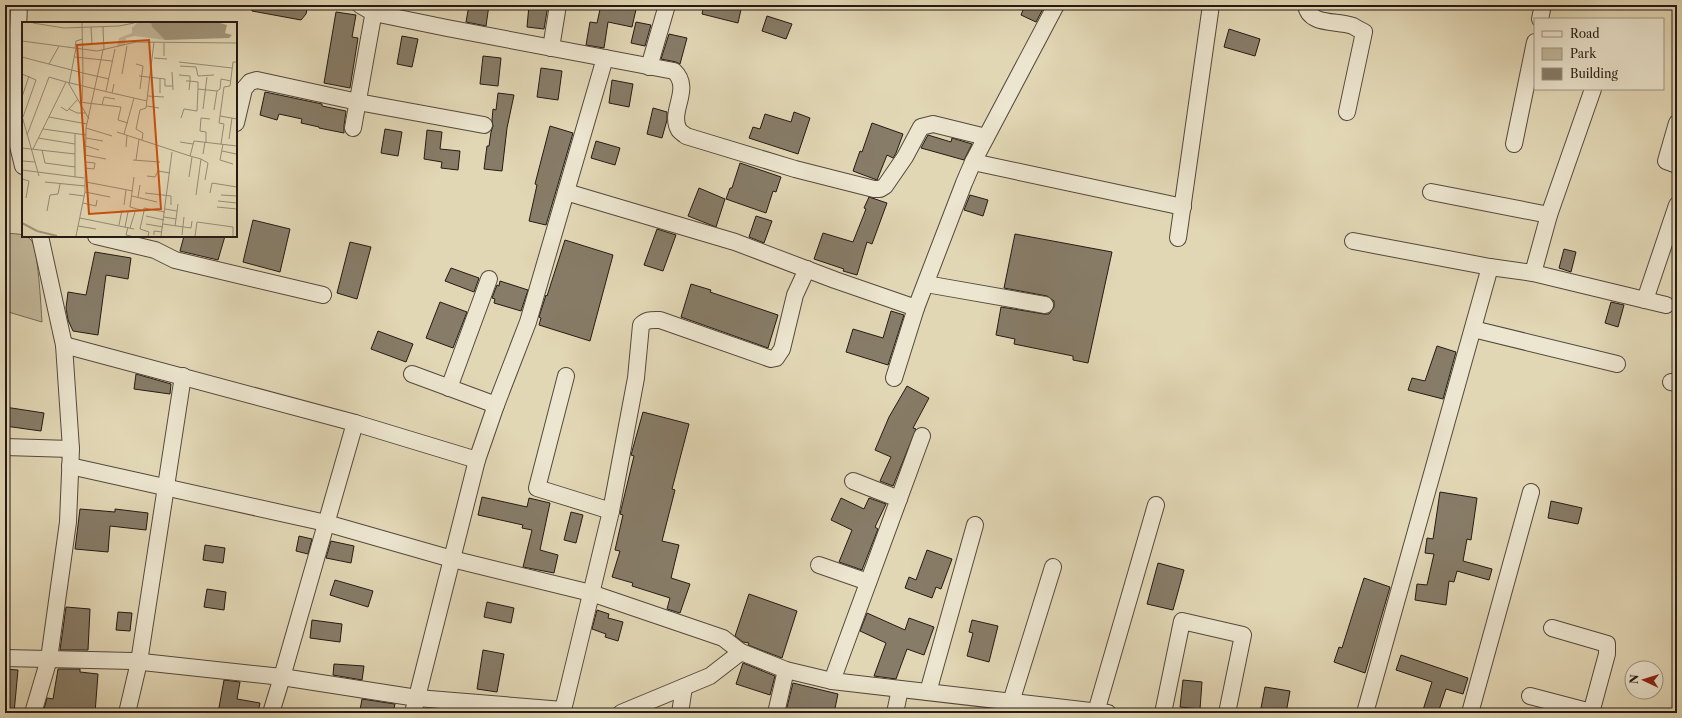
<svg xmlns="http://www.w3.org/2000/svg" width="1682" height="718" viewBox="0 0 1682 718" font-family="'Libre Caslon Text',serif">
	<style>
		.green { fill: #c2b79a; stroke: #746857 }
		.building { fill: #877c68; stroke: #251a14 }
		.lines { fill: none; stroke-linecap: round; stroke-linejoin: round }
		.street-casing { stroke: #54493c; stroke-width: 18 }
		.street { stroke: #ece5cf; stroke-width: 16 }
		.inset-river { fill: none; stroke: #a2977e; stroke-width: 2 }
		.inset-road { fill: none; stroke: #968b75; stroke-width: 1 }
		.view { fill: #cb500d; fill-opacity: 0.15; stroke: #cb500d; stroke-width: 2 }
		.inset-edge { fill: none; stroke: #251a14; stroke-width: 2 }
	</style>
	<rect width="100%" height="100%" fill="#e2d7b5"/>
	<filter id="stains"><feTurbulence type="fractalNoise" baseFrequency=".005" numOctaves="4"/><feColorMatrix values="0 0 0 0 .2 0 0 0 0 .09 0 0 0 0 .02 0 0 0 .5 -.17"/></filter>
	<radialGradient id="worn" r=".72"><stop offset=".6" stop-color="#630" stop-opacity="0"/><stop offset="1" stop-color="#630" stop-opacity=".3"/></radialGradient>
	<path class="green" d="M5 233C14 234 25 233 31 240 38 246 41 308 42 322L5 311Z"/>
	<g class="building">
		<path d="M252 5H308L306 14 301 20 252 11Z"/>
		<path d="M469 5H489L486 26 466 22Z"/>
		<path d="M529 5H548L544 29 527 27Z"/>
		<path d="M601 5H637L632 27 608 22 604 48 586 45 590 22 597 23Z"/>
		<path d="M704 5H742L738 23 702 14Z"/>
		<path d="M1025 5H1045L1036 22 1021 15Z"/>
		<path d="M336 12 356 15 352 37 358 38 350 88 324 83Z"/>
		<path d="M767 16 792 24 786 39 762 31Z"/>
		<path d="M636 22 651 25 645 46 631 43Z"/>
		<path d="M1229 29 1260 39 1255 56 1224 47Z"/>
		<path d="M669 34 687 38 680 64 676 62 661 59Z"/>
		<path d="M402 36 418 39 412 67 397 64Z"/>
		<path d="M483 56 501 58 498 86 480 84Z"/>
		<path d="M541 68 562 71 558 100 537 97Z"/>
		<path d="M612 80 633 84 629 107 609 103Z"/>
		<path d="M265 92 322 104V106L346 111 344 126V133L319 128V127L301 123 302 119 279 114 277 120 260 115Z"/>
		<path d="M498 93 514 95 507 128 502 171 484 169 487 146H489L491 132 493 126 492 120 493 109 496 110Z"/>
		<path d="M653 108 667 112V120L662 138 647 134Z"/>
		<path d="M794 112 810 118 798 154 749 138 753 127 760 129 765 114 791 122Z"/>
		<path d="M872 123 903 134 896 153 893 158 887 155 877 180 853 171 860 151 862 152Z"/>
		<path d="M550 126 573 133 546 225 529 221 537 185 535 184Z"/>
		<path d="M385 129 402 132 398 156 381 153Z"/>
		<path d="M427 130 442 132 440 149 460 151 458 170 441 168 442 162 424 159Z"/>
		<path d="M928 135 951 142 952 138 972 144 964 160 921 148Z"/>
		<path d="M596 141 620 148 615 165 591 158Z"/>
		<path d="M740 163 781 177 776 192 773 191 766 213 726 199 730 188H732Z"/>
		<path d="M699 188 725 199 716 227 688 216Z"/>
		<path d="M970 195 988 200 983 216 964 210Z"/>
		<path d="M869 197 887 203 872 244 867 242 857 275 843 271 844 269 814 259 823 233 853 242 866 209 864 208Z"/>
		<path d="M756 216 772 221 764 243 749 237Z"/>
		<path d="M253 220 290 229 280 272 243 262Z"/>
		<path d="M657 229 676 235 663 271 644 265Z"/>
		<path d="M1015 234 1112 252 1088 363 1073 360V356L1014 344 1015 339 996 335 1001 307 1044 314H1049L1054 307V301L1047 296 1004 288Z"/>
		<path d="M184 236H225L218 260 180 251Z"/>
		<path d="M565 240 613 255 590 341 539 325 541 318 539 317 546 295 547 296Z"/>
		<path d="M350 242 371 247 357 299 337 293Z"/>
		<path d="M1564 249 1576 252 1571 272 1559 268Z"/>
		<path d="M95 252 131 258 128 279 106 275 98 335 73 331 68 320 66 308 68 292 86 295Z"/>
		<path d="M451 268 479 278 474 292 445 281Z"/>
		<path d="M500 281 528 290 521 311 494 303 495 299 492 298 497 285 499 286Z"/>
		<path d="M691 284 711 290 710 292 778 315 768 348 681 317Z"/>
		<path d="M440 302 467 312 453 348 426 338Z"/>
		<path d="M1611 302 1624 305 1618 327 1605 323Z"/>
		<path d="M891 311 904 315 888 365 846 352 853 329 883 338Z"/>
		<path d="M378 331 413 344 406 362 371 349Z"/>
		<path d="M1437 346 1456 352 1443 399 1408 390 1412 378 1425 381Z"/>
		<path d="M136 374 171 384 170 394 134 389Z"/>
		<path d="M907 386 929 398 913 428 916 429 893 486 880 481 891 457 875 450 889 417Z"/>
		<path d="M5 407 44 413 41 431 5 426Z"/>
		<path d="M643 412 689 424 672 489 675 490 662 541 679 545 671 578 690 584 680 613 667 609 670 598 632 586 633 583 612 577 620 551 615 550 623 515 620 514 634 456 631 455Z"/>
		<path d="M1440 492 1477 498 1471 540 1467 539 1463 561 1492 569 1489 580 1457 571 1454 582 1449 581 1446 605 1415 600 1417 584 1427 585 1434 554 1425 553 1427 538 1433 539Z"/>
		<path d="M482 497 527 507 529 498 550 503 540 550 558 555 554 573 523 567 532 530 522 528 523 525 478 515Z"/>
		<path d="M841 498 864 509 869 498 886 504 875 527 878 529 862 570 839 562 852 530 831 520Z"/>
		<path d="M1551 501 1582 508 1578 524 1548 518Z"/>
		<path d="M80 509 115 512V509L148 513 146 530 110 526 108 552 75 549Z"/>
		<path d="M571 512 583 515 576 543 564 540Z"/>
		<path d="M299 536 312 539 308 554 296 551Z"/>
		<path d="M331 541 354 546 351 563 326 558Z"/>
		<path d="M205 545 225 548 223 563 203 560Z"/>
		<path d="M927 550 952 559 941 589 936 587 932 598 905 588 909 577 916 580Z"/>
		<path d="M1158 563 1184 570 1173 610 1147 604Z"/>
		<path d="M1364 578 1390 587 1365 673 1334 662 1339 647 1342 648Z"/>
		<path d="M335 580 373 591 368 607 330 595Z"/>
		<path d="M207 589 226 592 224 610 204 607Z"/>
		<path d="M749 594 797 611 782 658 748 645 749 643 743 642 735 636Z"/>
		<path d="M487 602 514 608 511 623 484 617Z"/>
		<path d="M66 607 90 609 88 650H60Z"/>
		<path d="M597 610 609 614 608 618 623 622 618 641 605 637 606 634 592 629Z"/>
		<path d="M118 612 132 613 130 631 116 630Z"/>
		<path d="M867 613 905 630 909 618 934 627 924 655 907 649 896 679 874 676 886 643 860 631Z"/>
		<path d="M312 620 342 624 340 642 310 638Z"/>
		<path d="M972 620 998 626 989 662 967 656 973 633 969 632Z"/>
		<path d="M483 650 504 654 497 692 477 689Z"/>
		<path d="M1401 655 1468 678 1463 694 1446 689 1438 713H1422L1432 682 1396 670Z"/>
		<path d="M743 663 775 676 770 695 736 684Z"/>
		<path d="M334 664 364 666 362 680 333 675Z"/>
		<path d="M5 669 18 670 14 713H5Z"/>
		<path d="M58 669H80V672L98 674 95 713H43L47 698 53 699Z"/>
		<path d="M224 680 240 682 237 699 260 703 258 713H218Z"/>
		<path d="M1183 680 1202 682 1200 709 1180 707Z"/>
		<path d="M793 683 838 694 834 713H796L786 711Z"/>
		<path d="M1265 687 1290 691 1286 713 1261 708Z"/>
		<path d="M362 699 395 704 393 713H376L360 710Z"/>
	</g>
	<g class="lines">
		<g class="street-casing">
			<g id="street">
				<path d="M19 5 14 129 23 166"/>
				<path d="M360 5 374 13 447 28 674 71C693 89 668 111 679 130 680 132 684 134 686 136L795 169 874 189H880L885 186 905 157 921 127 933 124 986 137"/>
				<path d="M1306 5C1309 26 1337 20 1353 26 1356 28 1360 30 1364 32L1347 112"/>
				<path d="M1540 19 1543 5"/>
				<path d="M551 48 558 5"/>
				<path d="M649 67 667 5"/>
				<path d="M236 123 244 89 250 82 257 80 358 102 484 125"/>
				<path d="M1677 123 1666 161 1677 165"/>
				<path d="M353 128 375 5"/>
				<path d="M1514 144 1535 42"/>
				<path d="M973 162 1183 207"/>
				<path d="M566 192 735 242 835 280 916 308"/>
				<path d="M1431 192 1549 215"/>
				<path d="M96 236 155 250 175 260 323 295"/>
				<path d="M1178 238 1211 5"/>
				<path d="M1353 241 1490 267 1533 273 1645 300 1677 205"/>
				<path d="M1533 273 1549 215 1593 89"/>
				<path d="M926 284 1045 305"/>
				<path d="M1645 300 1666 305"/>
				<path d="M1473 329 1617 364"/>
				<path d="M64 345 355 423 477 460"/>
				<path d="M412 374 496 405 477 460 413 713"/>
				<path d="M566 376 537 488 611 511"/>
				<path d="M894 378 916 308 964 183 973 162 1056 5"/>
				<path d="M1671 382 1677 383"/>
				<path d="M449 388 489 279"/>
				<path d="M496 405 528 322 605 58"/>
				<path d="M355 423 282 677 417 698 563 710"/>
				<path d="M5 447 71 449"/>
				<path d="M70 466 326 523 452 559 591 593 723 638 741 652 786 670 832 681 1108 713"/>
				<path d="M853 481 899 499"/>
				<path d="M819 565 868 582"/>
				<path d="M1552 628 1607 644V654L1591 713"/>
				<path d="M5 658 133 661 282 677 271 713"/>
				<path d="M832 681 922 436"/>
				<path d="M928 692 975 525"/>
				<path d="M1530 696 1591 712"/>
				<path d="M1011 702 1053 567"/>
				<path d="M1096 712 1156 505"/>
				<path d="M33 713 49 659 68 522 71 449 64 345 40 236"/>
				<path d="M127 713 139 662 183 376"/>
				<path d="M564 713 563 710 611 511 636 378 641 325C647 319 652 320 660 320L771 359 776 358 782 349 795 295 807 269"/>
				<path d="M621 713 710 676 741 652"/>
				<path d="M680 713 684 687"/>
				<path d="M776 713 786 670"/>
				<path d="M895 713 900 689"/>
				<path d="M1163 713 1182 621 1243 635 1227 713"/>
				<path d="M1365 713 1490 267"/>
				<path d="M1470 713 1531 492"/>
			</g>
		</g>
		<use href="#street" class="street"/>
	</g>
	<g transform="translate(22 22)">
		<rect width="215" height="215" fill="#e2d7b5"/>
		<path d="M115 1H129L130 5 143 18 113 14 104 16 103 22 95 25 97 16 110 11V6Z" fill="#c2b79a"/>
		<path d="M129 1H198L205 3 203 11 210 13 207 16 143 18 130 5Z" fill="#a2977e"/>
		<path class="inset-river" d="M0 201 15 209 35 214"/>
		<path class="inset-road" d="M11 1 42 6 97 4 112 1M69 5 70 22M81 5 82 28M0 19 75 29 114 20 215 21M53 26 54 19 61 17M54 26 47 62 67 97M142 34V21M0 35 61 51 60 1M53 35 90 39M132 36 145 37M157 40 210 46M215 40H211L208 64 202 65 198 94 215 97M27 42 37 24M114 42 121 44 118 67M158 44 174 45 176 54 192 53M150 50 151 68M0 52 14 58 1 95M100 52 105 24M157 53 168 54V59L176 60V67M117 54 143 57V64H151M164 59H168L167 68M84 69 93 27M90 71 125 79M138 71V56M126 74 142 75M0 75 7 54M60 79 61 51 87 57M57 80 99 85 96 98 106 101M80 83 82 75 93 77M125 84 137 86M39 85 45 89 56 77M47 87 55 91H63M181 87 185 55M192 88 195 69M0 94 17 154M198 94 197 101 202 102 199 122M27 95 65 102M159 96 162 87 175 89 176 67 195 69 198 67 199 57 209 59M64 106 90 114M21 107 64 113M95 110 168 134 172 119 215 124M102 112 112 76M5 113 27 55 44 60M16 116 53 122M64 116 81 119M207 117 210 96M120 118 121 111 114 107 118 88 124 86 132 20M158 120 171 122M184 120V110L178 109 179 96 188 97M201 122 198 138 211 142M64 124 77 128M104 125 105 113M0 126 53 132M11 127 44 60 90 71 92 62M20 128 23 141 53 145M200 129 214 132M181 132 183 120M63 133 84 137M168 134 179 137 174 173M179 137 186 141 183 158M111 138 138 140M114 138 117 117M0 139 13 140M63 146 72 147 73 141 63 140M0 148 62 156M125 154 133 155 136 149 148 151M53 155V112M112 155 108 185 122 189 118 207 127 210 126 214M167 155 170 135M0 157 7 159 4 176M23 160 63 164 64 106 81 28M64 160 111 169M63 164V170L88 175M123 171 149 174V183M188 171 190 161 215 165M47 172 62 174M199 173 215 174M110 174 135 180M116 175 118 163M196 179 215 181M61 181 74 184 75 178M102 183 104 168M195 185 215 187M143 187 155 189M25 189 28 173 36 172 38 162M122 189V186L143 190M124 194 142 198M142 195 154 197 153 204M58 196 112 207M154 197 156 182M124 202 141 205M141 202 169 206 170 199M97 203 100 188M56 204 74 207M103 205 106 190M106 205 104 213 109 214M108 206 113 190M132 213V209L140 210M160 213 162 195M54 214 63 170M139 214 150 130M173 214 175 200 211 205V214"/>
		<path class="view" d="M127 18 139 187 67 192 55 23Z"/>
		<rect width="215" height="215" class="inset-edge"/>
	</g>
	<rect width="1682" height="718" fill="none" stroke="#e2d7b5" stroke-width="20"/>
	<rect x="6" y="6" width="1670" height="706" fill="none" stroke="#251a14" stroke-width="2"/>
	<rect x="10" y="10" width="1662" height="698" fill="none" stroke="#251a14"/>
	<rect x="1534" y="18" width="130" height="72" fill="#ece5cf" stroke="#9c9484"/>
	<rect x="1542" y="31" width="20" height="6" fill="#ece5cf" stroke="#9c9484"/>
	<text x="1570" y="38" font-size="12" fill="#251a14">Road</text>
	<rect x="1542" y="48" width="20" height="12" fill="#c2b79a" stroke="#9c9484"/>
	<text x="1570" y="58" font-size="12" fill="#251a14">Park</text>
	<rect x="1542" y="68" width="20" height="12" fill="#877c68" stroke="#9c9484"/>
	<text x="1570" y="78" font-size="12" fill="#251a14">Building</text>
	<g transform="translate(1644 680) rotate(274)"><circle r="19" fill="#ece5cf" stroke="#9c9484"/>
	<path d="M0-3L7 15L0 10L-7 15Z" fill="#8f2418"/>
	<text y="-6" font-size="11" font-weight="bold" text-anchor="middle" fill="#251a14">N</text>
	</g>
	<rect width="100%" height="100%" filter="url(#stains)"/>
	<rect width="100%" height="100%" fill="url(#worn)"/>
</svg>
